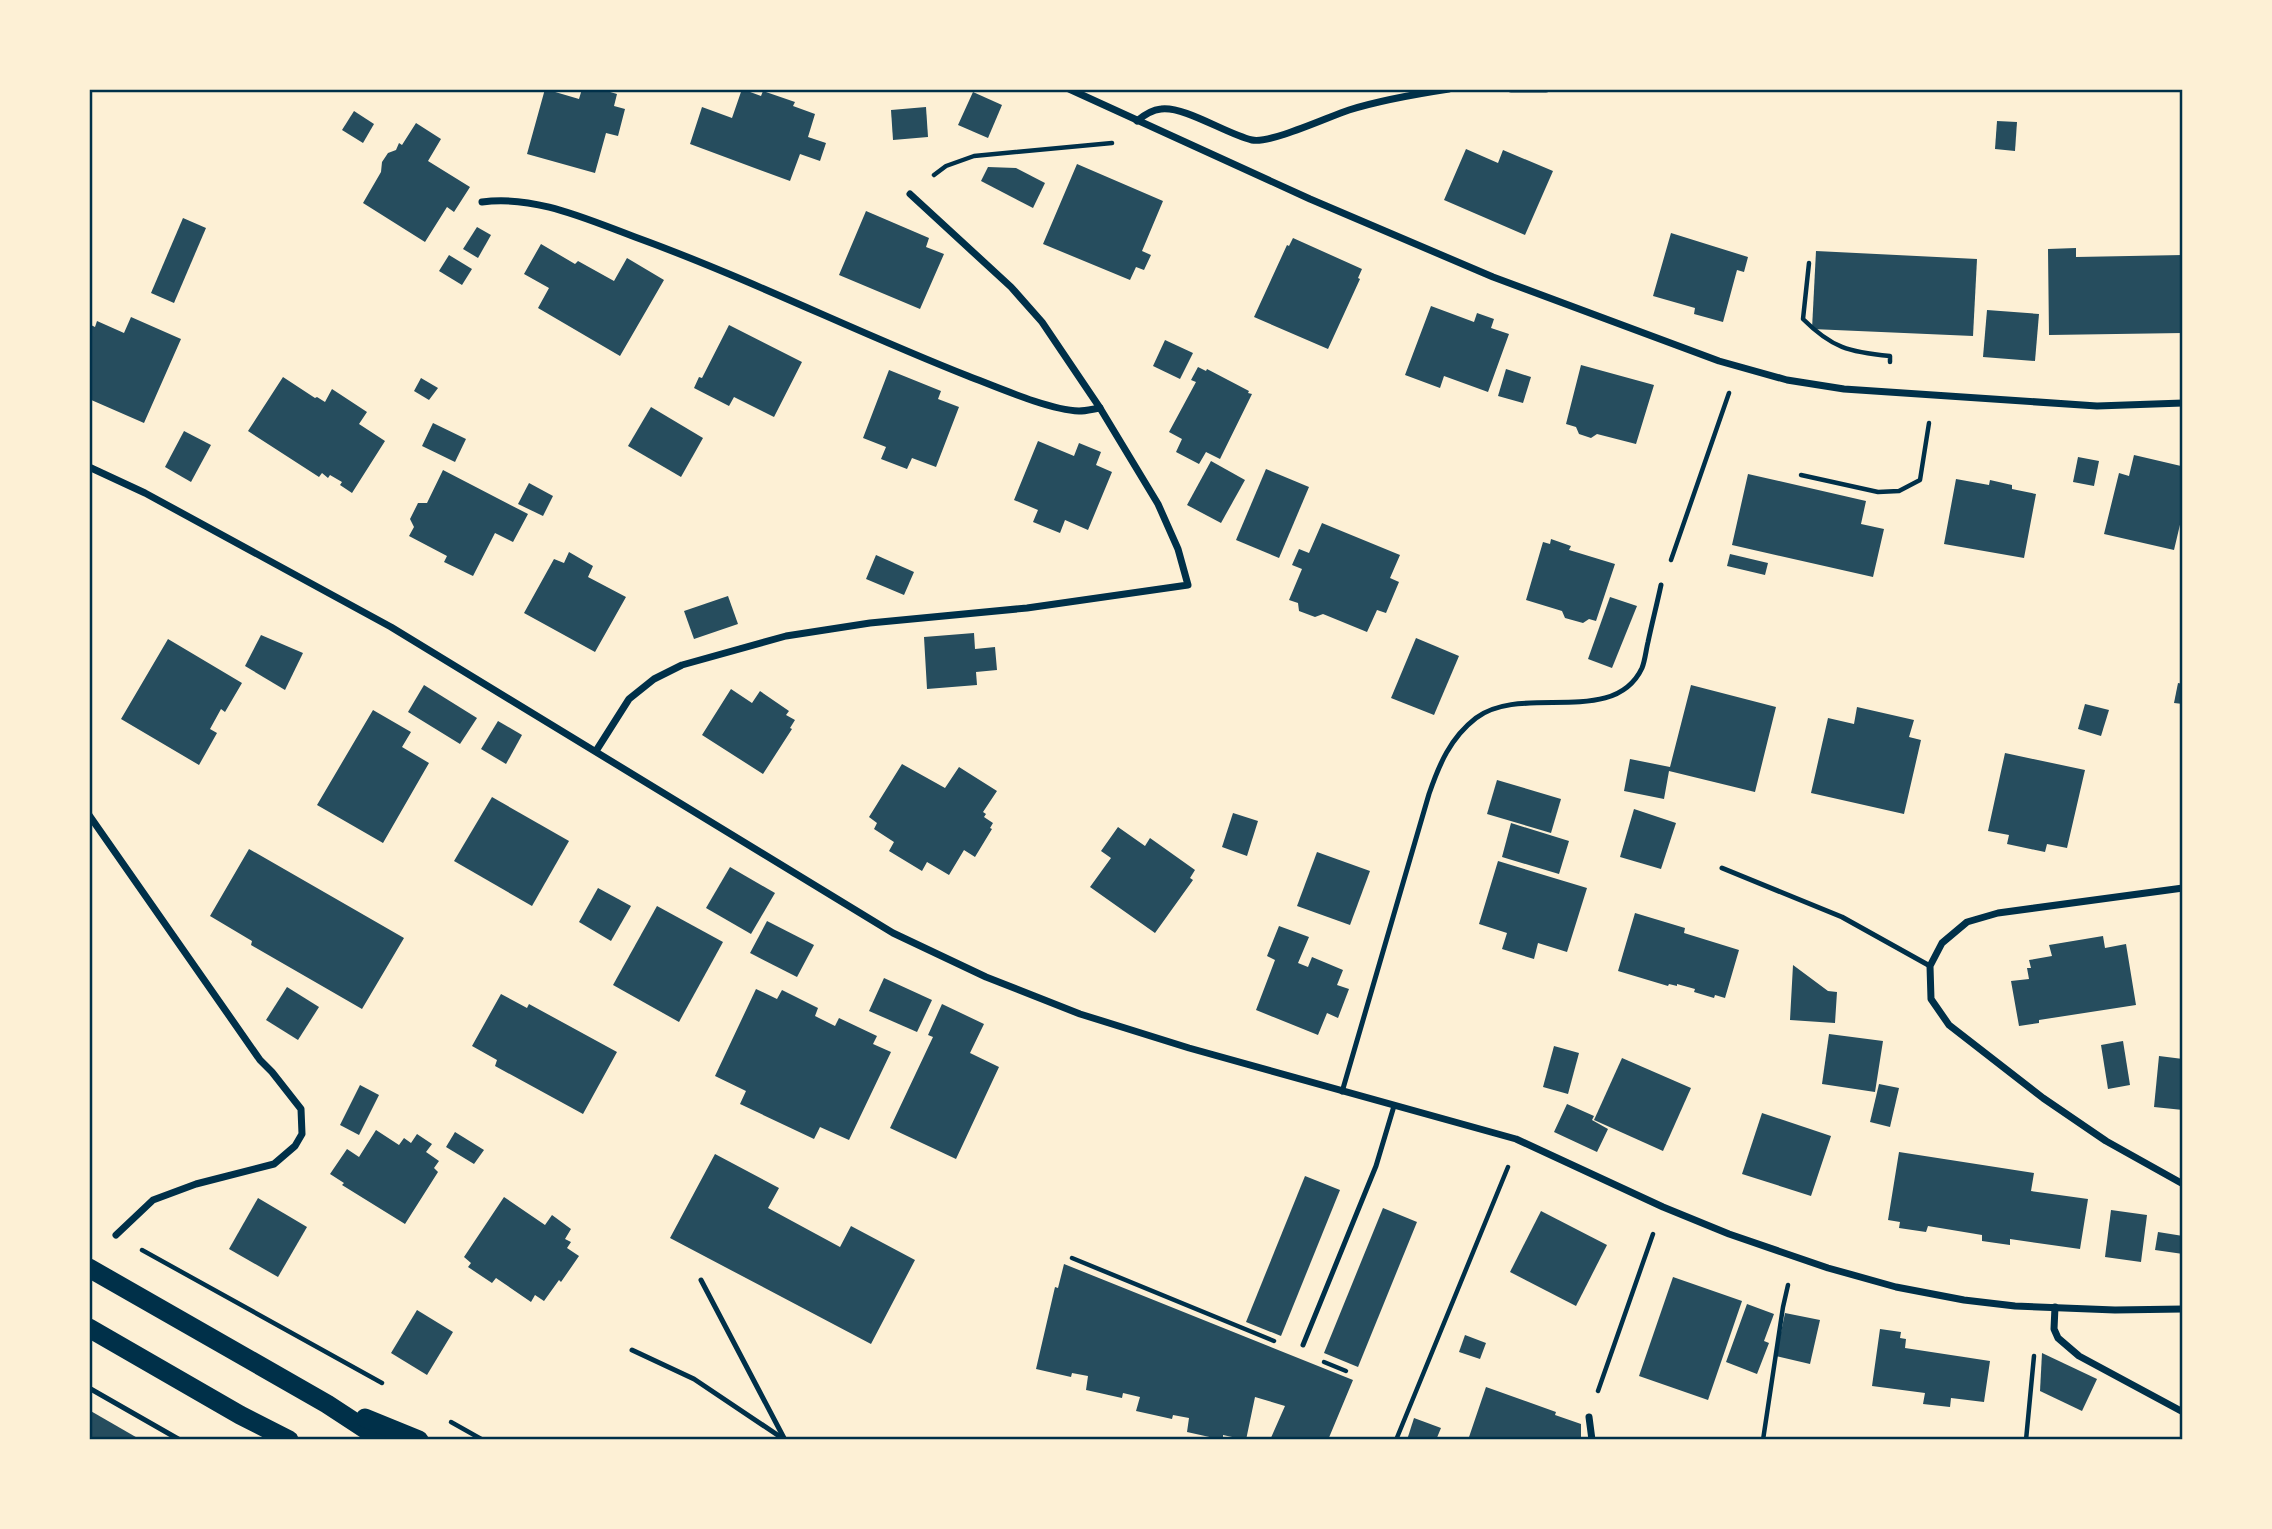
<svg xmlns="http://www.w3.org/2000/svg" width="2272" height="1529" viewBox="0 0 2272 1529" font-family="Cabin,sans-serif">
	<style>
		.building { fill: #264d5e }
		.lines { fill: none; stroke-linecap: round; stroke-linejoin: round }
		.path { stroke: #003049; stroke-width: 4.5 }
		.service { stroke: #003049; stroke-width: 5 }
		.minor { stroke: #003049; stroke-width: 7 }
		.trunk { stroke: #003049; stroke-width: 19 }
		.neatline { fill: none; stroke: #003049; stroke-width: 2.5 }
	</style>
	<rect width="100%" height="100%" fill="#fdf0d5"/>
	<g class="building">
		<path d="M545 89 579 99 582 89H600L617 94 614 106 625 109 618 136 606 133 595 173 527 154Z"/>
		<path d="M742 89 761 96 763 91 795 102 793 106 815 114 808 137 826 143 820 161 800 154 790 181 690 144 702 107 732 118Z"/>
		<path d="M973 92 1002 105 988 138 958 125Z"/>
		<path d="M926 107 928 137 893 140 891 110Z"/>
		<path d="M354 111 374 124 363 143 342 130Z"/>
		<path d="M1997 121 2017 122 2015 151 1995 149Z"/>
		<path d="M416 123 441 139 428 161 470 187 454 212 447 207 425 242 363 203 381 172 382 162 388 153 396 150 399 143 402 145Z"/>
		<path d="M1466 149 1498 163 1503 150 1553 171 1525 235 1444 200Z"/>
		<path d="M1077 164 1163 201 1142 251 1151 255 1144 270 1136 267 1130 280 1043 244Z"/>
		<path d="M988 167 1016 168 1045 183 1033 208 981 181Z"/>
		<path d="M866 211 929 238 926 247 944 254 920 309 839 275Z"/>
		<path d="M183 218 206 228 174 303 151 293Z"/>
		<path d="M477 227 491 235 478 258 463 249Z"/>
		<path d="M1671 233 1748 257 1744 272 1737 270 1723 322 1694 314 1695 308 1653 296Z"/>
		<path d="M1293 238 1362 269 1358 278 1360 279 1328 349 1254 317 1287 245 1289 246Z"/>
		<path d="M541 244 575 264 578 261 614 281 627 258 664 280 620 356 538 308 549 288 524 274Z"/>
		<path d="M2076 248V257L2183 255V333L2049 335 2048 249Z"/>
		<path d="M1816 251 1977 259 1973 336 1812 329Z"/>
		<path d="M449 255 472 269 462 285 439 271Z"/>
		<path d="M1431 306 1474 322 1477 313 1494 319 1491 328 1509 334 1488 392 1444 376 1440 388 1405 375Z"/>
		<path d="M1987 310 2039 314 2035 361 1983 357Z"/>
		<path d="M131 317 181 339 144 423 89 399V324L95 327 97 321 124 333Z"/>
		<path d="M729 325 802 362 774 417 734 397 729 406 694 388 699 377 702 378Z"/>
		<path d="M1165 340 1193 353 1180 379 1153 366Z"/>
		<path d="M1581 365 1654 385 1636 444 1597 434 1591 438 1579 434 1576 427 1566 424Z"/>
		<path d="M1198 367 1206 371 1207 369 1249 391 1248 393 1252 394 1220 459 1206 452 1199 464 1176 452 1182 439 1169 432 1196 382 1191 380Z"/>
		<path d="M1506 369 1531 377 1523 403 1498 396Z"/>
		<path d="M889 370 941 391 938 399 959 407 936 467 912 458 907 469 881 459 886 447 863 438Z"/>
		<path d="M283 377 315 398 317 397 325 402 332 389 367 412 359 424 385 441 352 493 340 485 342 482 330 475 328 478 322 473 319 477 248 431Z"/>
		<path d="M421 378 438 388 429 400 414 391Z"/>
		<path d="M651 407 703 438 681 477 628 446Z"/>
		<path d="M433 423 466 439 455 462 422 446Z"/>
		<path d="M184 431 211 445 191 482 165 467Z"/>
		<path d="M1038 441 1074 456 1079 443 1101 452 1096 465 1112 472 1088 530 1065 520 1060 533 1033 522 1038 510 1014 500Z"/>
		<path d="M2134 455 2181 466 2180 469 2183 470V512L2174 550 2104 534 2119 473 2129 476Z"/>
		<path d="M2078 457 2099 461 2094 486 2073 482Z"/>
		<path d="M1211 461 1245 480 1221 523 1187 505Z"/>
		<path d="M1266 469 1309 487 1279 558 1236 540Z"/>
		<path d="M443 470 528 514 513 542 495 533 473 576 444 562 447 556 409 536 414 527 410 519 418 503H427Z"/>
		<path d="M1748 474 1866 501 1861 524 1884 529 1873 577 1732 545Z"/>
		<path d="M1956 479 1989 485 1990 480 2012 485V489L2036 494 2024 558 1944 544Z"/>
		<path d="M529 483 553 496 543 516 518 504Z"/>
		<path d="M1322 523 1400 555 1390 578 1399 582 1386 613 1377 610 1367 632 1323 614 1315 617 1299 611 1298 603 1289 600 1302 569 1292 565 1299 549 1309 553Z"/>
		<path d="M1551 539 1571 546 1569 550 1615 564 1596 621 1589 619 1583 623 1565 618 1562 611 1526 600 1543 542 1550 544Z"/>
		<path d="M569 552 593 566 588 577 626 597 595 652 524 613 554 559 564 563Z"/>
		<path d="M1730 554 1768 563 1765 575 1727 566Z"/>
		<path d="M876 555 914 572 904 595 866 579Z"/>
		<path d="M728 596 738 624 694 639 684 611Z"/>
		<path d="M1610 597 1637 606 1612 668 1588 659Z"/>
		<path d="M974 633 975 649 995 647 997 670 976 672 977 685 927 689 924 637Z"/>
		<path d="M261 635 303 653 285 690 245 666Z"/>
		<path d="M1416 638 1459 656 1434 715 1391 698Z"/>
		<path d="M168 639 242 683 225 712 221 709 210 729 217 733 199 765 121 719Z"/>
		<path d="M2178 683 2183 684V704L2174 703Z"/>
		<path d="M424 685 477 718 460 744 408 712Z"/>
		<path d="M1691 685 1776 707 1755 792 1669 771 1664 799 1624 791 1630 759 1670 767Z"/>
		<path d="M731 689 752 703 760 691 789 711 786 715 795 720 790 728 792 729 763 774 702 735Z"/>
		<path d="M2085 704 2109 710 2101 736 2078 729Z"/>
		<path d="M1857 707 1914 720 1909 737 1921 740 1904 814 1811 793 1828 718 1854 724Z"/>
		<path d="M373 710 411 732 402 747 429 763 383 843 317 805Z"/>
		<path d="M498 721 522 735 506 764 481 749Z"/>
		<path d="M2005 753 2085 770 2067 848 2047 844 2045 852 2007 844 2009 835 1988 831Z"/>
		<path d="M902 764 945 788 959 767 997 791 983 812 986 814 984 817 993 823 990 828 992 829 975 857 964 850 949 875 927 862 922 871 889 851 894 842 874 829 877 823 869 817Z"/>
		<path d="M1497 780 1561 799 1551 833 1487 814Z"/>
		<path d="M492 797 569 841 532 906 454 861Z"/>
		<path d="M1634 809 1676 823 1661 869 1620 857Z"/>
		<path d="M1233 813 1258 821 1247 856 1222 847Z"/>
		<path d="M1511 823 1569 841 1559 874 1502 857Z"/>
		<path d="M1118 827 1145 846 1150 838 1195 870 1190 878 1193 880 1155 933 1090 887 1111 858 1101 851Z"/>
		<path d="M249 849 404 938 362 1009 251 945 252 941 210 916Z"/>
		<path d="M1317 852 1370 871 1350 925 1297 906Z"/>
		<path d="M1498 861 1587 888 1567 952 1538 943 1534 959 1502 949 1507 933 1479 924Z"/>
		<path d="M730 867 775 893 751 934 706 908Z"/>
		<path d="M598 888 631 906 611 941 579 922Z"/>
		<path d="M657 906 723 942 679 1022 613 985Z"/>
		<path d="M1635 913 1685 928 1684 933 1739 950 1725 998 1715 995 1714 998 1694 992 1695 989 1677 984V986L1669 984 1668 986 1618 971Z"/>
		<path d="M767 921 814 945 797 977 750 953Z"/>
		<path d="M1279 926 1309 937 1298 963 1308 967 1312 957 1343 970 1337 985 1349 989 1338 1018 1327 1013 1318 1035 1256 1010 1275 960 1267 956Z"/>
		<path d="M2103 936 2105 948 2126 944 2136 1005 2039 1020V1023L2019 1026 2011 981 2029 979 2027 968H2031L2029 960 2052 956 2049 945Z"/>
		<path d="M1793 965 1828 991 1837 992 1835 1023 1790 1020Z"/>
		<path d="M884 978 932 1000 917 1032 869 1011Z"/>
		<path d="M287 987 319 1007 298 1040 266 1020Z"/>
		<path d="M756 989 777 999 782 990 818 1008 815 1016 835 1026 839 1018 877 1036 873 1044 891 1052 849 1140 820 1127 814 1139 740 1104 746 1091 715 1076Z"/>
		<path d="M501 994 527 1008 529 1004 617 1052 583 1114 495 1066 497 1060 472 1046Z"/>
		<path d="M942 1004 984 1024 970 1053 999 1067 956 1159 890 1128 933 1037 928 1035Z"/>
		<path d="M1829 1034 1883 1041 1875 1092 1822 1084Z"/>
		<path d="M2123 1041 2130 1085 2108 1089 2101 1045Z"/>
		<path d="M1554 1046 1579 1053 1568 1094 1543 1087Z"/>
		<path d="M2159 1056 2183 1059V1110L2154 1107Z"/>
		<path d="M1622 1058 1691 1088 1663 1151 1594 1120Z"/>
		<path d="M1879 1084 1899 1088 1890 1127 1870 1122Z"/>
		<path d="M360 1085 379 1095 359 1135 340 1125Z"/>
		<path d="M1567 1104 1594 1116 1592 1120 1608 1129 1597 1152 1554 1132Z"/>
		<path d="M1762 1113 1831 1136 1811 1196 1742 1174Z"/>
		<path d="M376 1130 399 1145 404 1138 411 1143 417 1134 432 1144 426 1152 439 1161 434 1168 438 1172 405 1224 342 1185 344 1183 330 1174 347 1149 359 1157Z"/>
		<path d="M455 1132 484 1150 474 1164 446 1147Z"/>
		<path d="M1899 1152 2034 1173 2031 1191 2088 1199 2080 1249 2010 1239V1245L1982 1241V1235L1928 1226 1926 1232 1899 1228 1900 1222 1888 1220Z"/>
		<path d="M715 1154 779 1188 768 1208 840 1247 851 1226 915 1260 871 1344 670 1238Z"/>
		<path d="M1305 1176 1340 1190 1281 1336 1246 1322Z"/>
		<path d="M504 1197 545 1225 552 1215 571 1229 565 1239 571 1242 567 1248 579 1256 561 1282 559 1280 544 1301 535 1295 531 1302 496 1278 492 1283 468 1267 471 1263 464 1257Z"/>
		<path d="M258 1198 307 1227 278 1277 229 1249Z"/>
		<path d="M1383 1208 1417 1222 1358 1367 1324 1353Z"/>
		<path d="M2111 1210 2147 1215 2141 1262 2105 1257Z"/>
		<path d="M1541 1211 1607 1245 1576 1306 1510 1272Z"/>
		<path d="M2158 1232 2183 1236V1254L2155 1250Z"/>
		<path d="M1064 1264 1353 1380 1328 1440H1270L1285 1406 1255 1397 1246 1440 1223 1435V1440L1187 1432 1189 1418 1173 1415 1172 1419 1136 1411 1140 1397 1123 1393 1122 1398 1086 1390 1088 1376 1072 1373 1071 1377 1036 1369 1055 1287 1058 1288Z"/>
		<path d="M1673 1277 1742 1301 1708 1400 1639 1376Z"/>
		<path d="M1747 1304 1774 1314 1764 1341 1769 1343 1757 1374 1726 1362Z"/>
		<path d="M417 1310 453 1332 427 1375 391 1353Z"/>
		<path d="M1785 1313 1820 1320 1810 1364 1776 1356Z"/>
		<path d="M1880 1329 1901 1332 1900 1338 1906 1339 1905 1348 1990 1361 1984 1402 1951 1398 1950 1407 1923 1404 1925 1393 1872 1386Z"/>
		<path d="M1465 1335 1486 1343 1480 1359 1459 1352Z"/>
		<path d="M2042 1353 2097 1379 2082 1411 2040 1391Z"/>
		<path d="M1486 1387 1556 1412 1555 1415 1581 1424V1440H1468Z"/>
		<path d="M89 1410 141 1440H89Z"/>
		<path d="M1414 1418 1441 1428 1436 1440H1407Z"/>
	</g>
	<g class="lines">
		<g class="path">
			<path d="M934 175 946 166 974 156 1112 143"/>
			<path d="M1809 263 1803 319C1832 348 1849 352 1890 356V362"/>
			<path d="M1801 475 1878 492 1899 491 1920 480 1929 423"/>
			<path d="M1671 560 1729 393"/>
			<path d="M142 1250 382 1383"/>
			<path d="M1072 1258 1274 1341"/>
			<path d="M1324 1362 1346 1371"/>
			<path d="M1598 1391 1653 1234"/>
			<path d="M451 1422 483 1440"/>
			<path d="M1396 1440 1508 1167"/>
			<path d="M1763 1440 1783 1307 1788 1285"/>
			<path d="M2026 1440 2034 1356"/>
		</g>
		<g class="service">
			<path d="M1722 868 1842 917 1930 966"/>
			<path d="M1342 1092 1429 794C1439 765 1450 738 1476 718 1522 683 1614 728 1642 668 1645 661 1646 650 1648 642 1652 623 1657 604 1661 585"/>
			<path d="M701 1280 785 1440"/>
			<path d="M1303 1345 1376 1166 1394 1106"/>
			<path d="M632 1350 694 1379 782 1438"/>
			<path d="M89 1388 180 1440"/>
		</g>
		<g class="minor">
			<path d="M1069 89 1310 199 1493 277 1719 361 1787 380 1844 389 2097 406 2183 403"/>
			<path d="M1511 89H1546"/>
			<path d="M1137 121C1144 115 1151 110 1161 109 1185 106 1226 134 1252 140 1270 144 1328 117 1349 110 1381 100 1416 94 1449 89"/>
			<path d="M482 202C535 195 586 219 635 237 748 278 856 332 968 376 997 387 1049 410 1079 411 1086 411 1093 409 1100 408"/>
			<path d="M89 467 145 493 391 627 893 933 986 977 1080 1014 1189 1048 1516 1139 1663 1207 1729 1234 1828 1268 1896 1287 1964 1300 2015 1306 2115 1310 2183 1309"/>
			<path d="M596 751 629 699 654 679 682 665 786 636 870 623 1027 608 1188 585 1178 549 1158 504 1100 408 1042 322 1011 287 910 194"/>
			<path d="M89 815 260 1060 272 1072 301 1109 302 1134 295 1146 274 1164 196 1184 153 1200 116 1235"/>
			<path d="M2183 888 1998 913 1967 922 1942 943 1930 966 1931 999 1949 1025 2043 1098 2106 1141 2183 1184"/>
			<path d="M2055 1307 2054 1329 2058 1338 2079 1356 2183 1412"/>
			<path d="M1589 1417 1592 1440"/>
		</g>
		<g class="trunk">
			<path d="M89 1268 327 1404 382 1440"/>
			<path d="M89 1328 240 1415 289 1440"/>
			<path d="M365 1418 419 1440"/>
		</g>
	</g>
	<rect width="2272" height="1529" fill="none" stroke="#fdf0d5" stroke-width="182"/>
	<rect x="91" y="91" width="2090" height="1347" class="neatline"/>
</svg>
